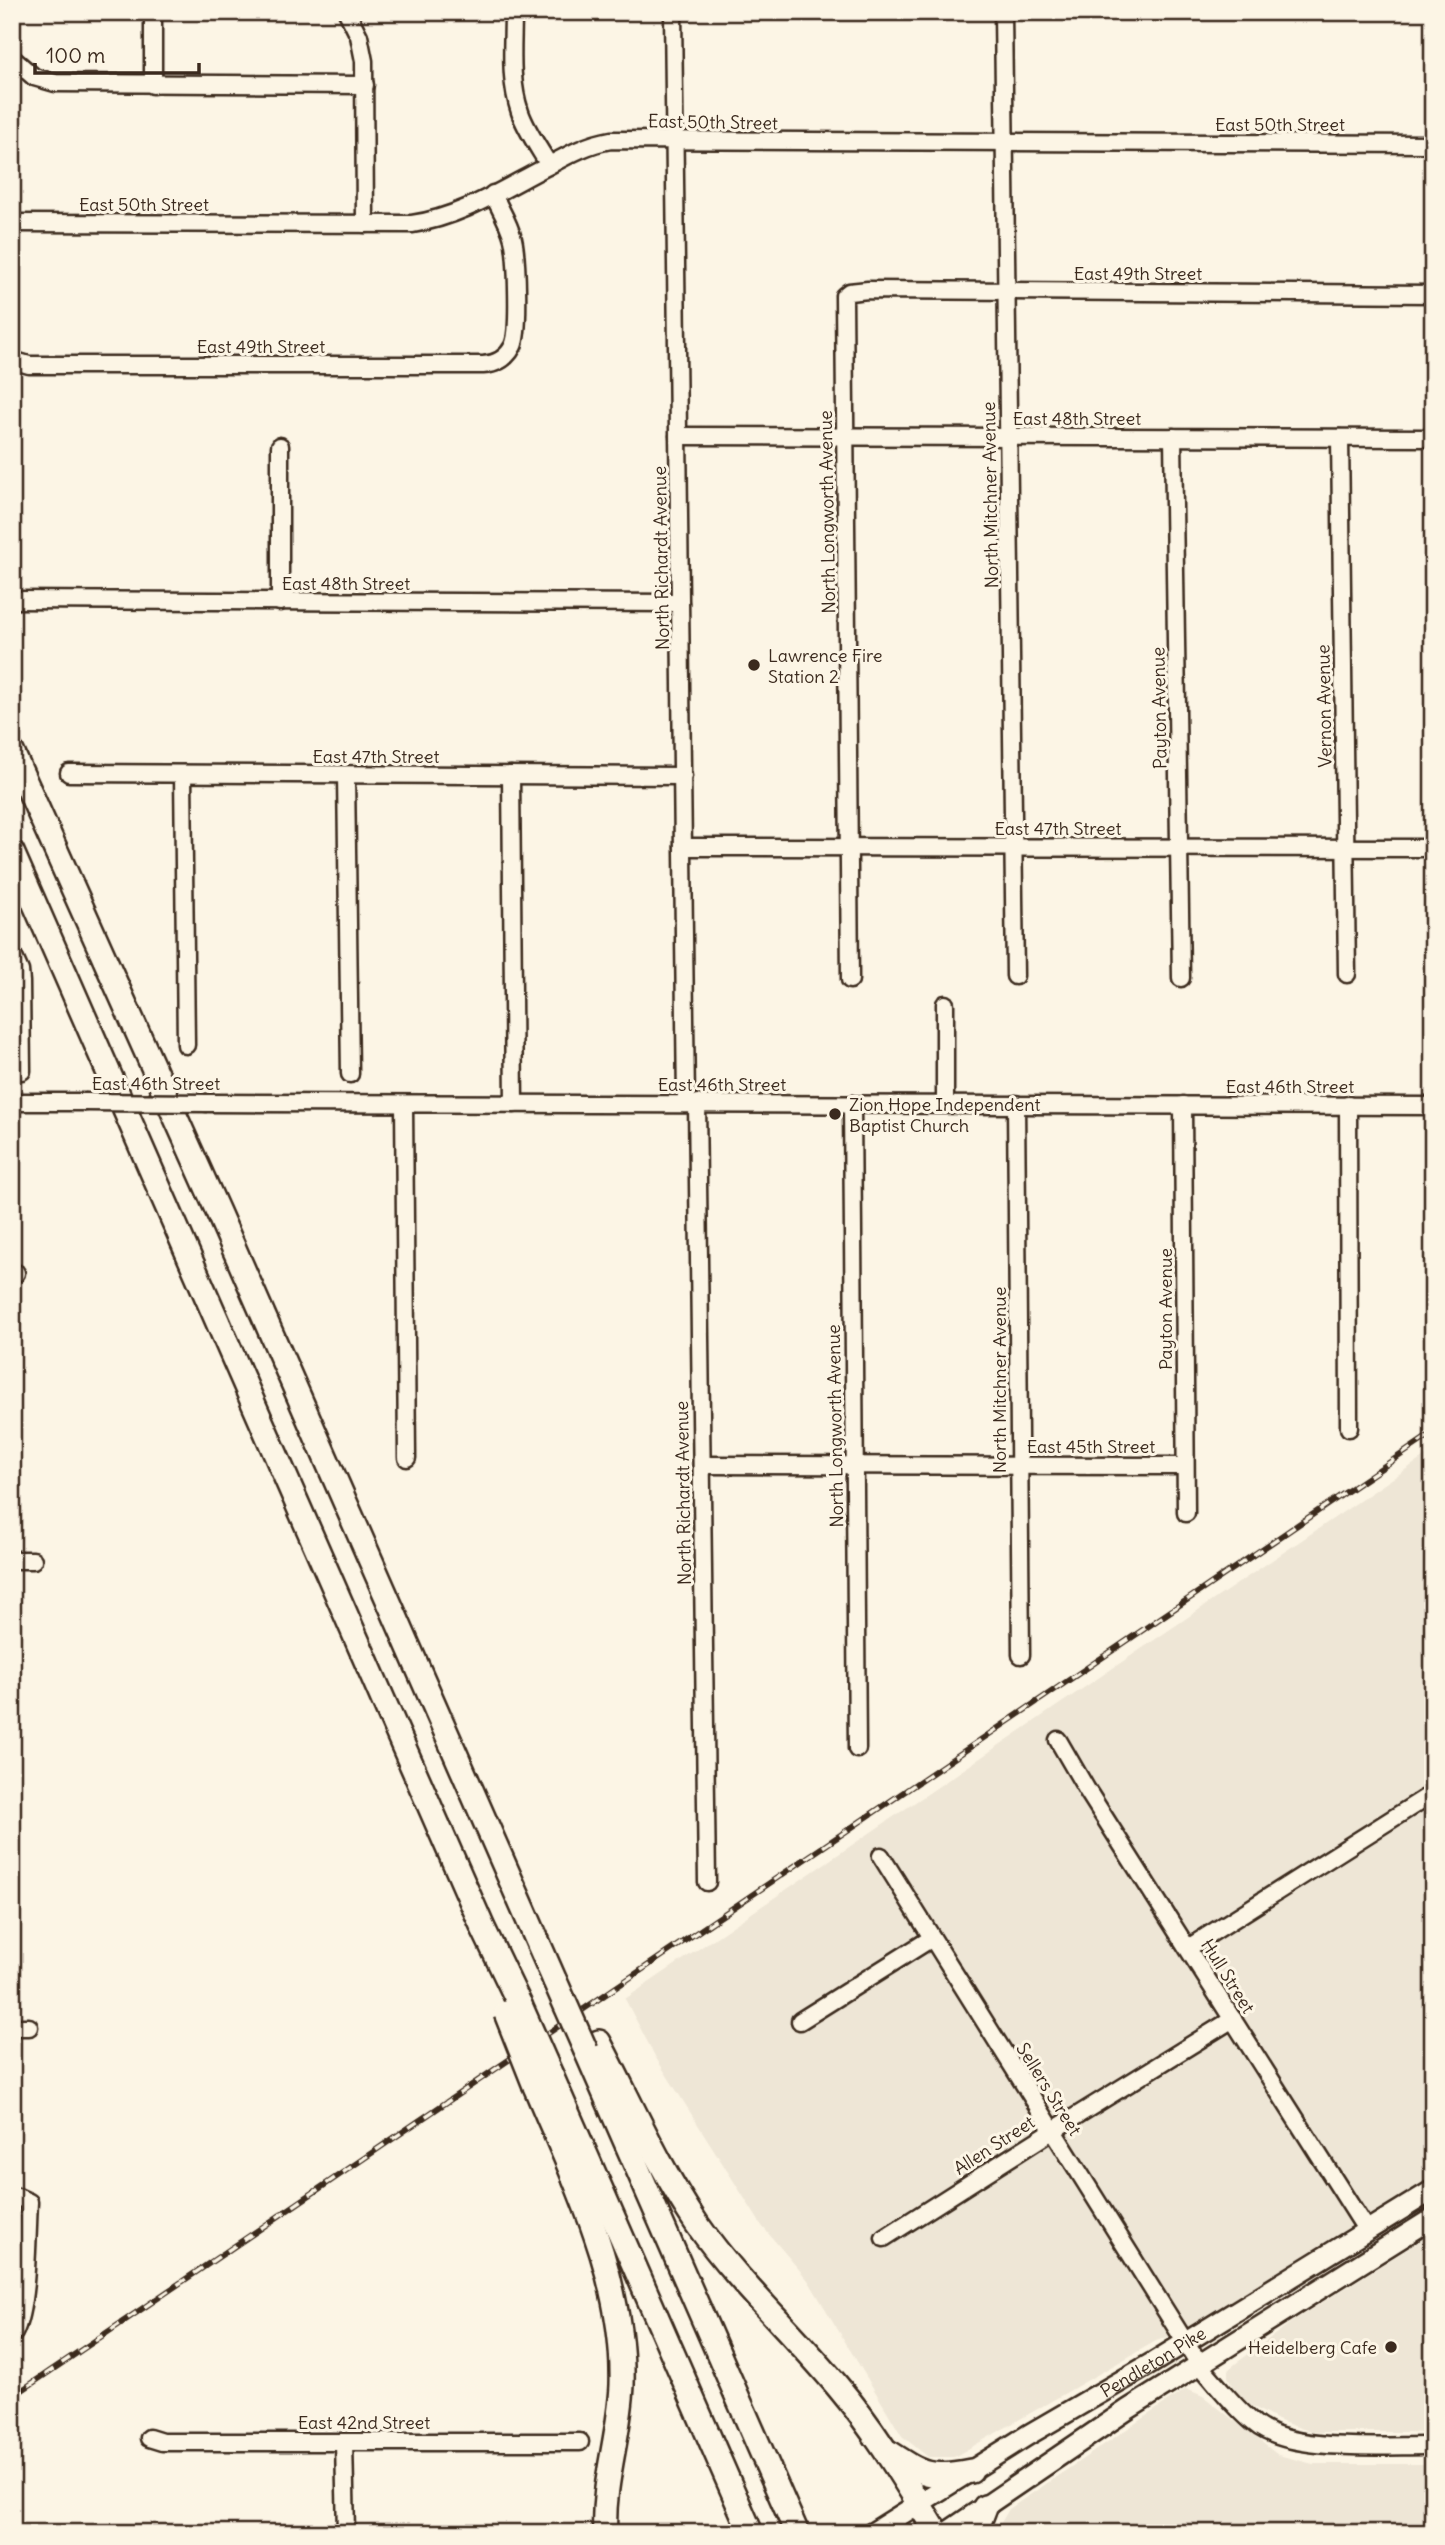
<svg xmlns="http://www.w3.org/2000/svg" width="1445" height="2545" viewBox="0 0 1445 2545" font-family="Delius,sans-serif">
	<style>
		.built { fill: #eee6d6 }
		.lines { fill: none; stroke-linecap: round; stroke-linejoin: round }
		.minor-casing { stroke: #3b2a1e; stroke-width: 21 }
		.major-casing { stroke: #3b2a1e; stroke-width: 24 }
		.highway-casing { stroke: #3b2a1e; stroke-width: 28 }
		.minor { stroke: #fcf5e5; stroke-width: 16 }
		.major { stroke: #fcf5e5; stroke-width: 19 }
		.highway { stroke: #fcf5e5; stroke-width: 23 }
		.rail-casing { stroke: #3b2a1e; stroke-width: 6 }
		.rail { stroke: #fcf5e5; stroke-width: 3.5; stroke-dasharray: 10; stroke-linecap: butt }
		.minor-bridge-casing { stroke: #3b2a1e; stroke-width: 21; stroke-linecap: butt }
		.highway-bridge-casing { stroke: #3b2a1e; stroke-width: 28; stroke-linecap: butt }
		.minor-bridge { stroke: #fcf5e5; stroke-width: 16 }
		.highway-bridge { stroke: #fcf5e5; stroke-width: 23 }
		.poi-dot { fill: #3b2a1e; stroke: #fcf5e5; stroke-width: 2.5 }
		.labels { text-anchor: middle; dominant-baseline: central; stroke-width: 6; stroke-linejoin: round; paint-order: stroke }
		.street-label { font-size: 18px; fill: #3b2a1e; stroke: #fcf5e5 }
		.poi-label { font-size: 18px; fill: #3b2a1e; stroke: #fcf5e5; text-anchor: start }
	</style>
	<rect width="100%" height="100%" fill="#fcf5e5"/>
	<filter id="ink" filterUnits="userSpaceOnUse"><feTurbulence type="fractalNoise" baseFrequency=".0143" numOctaves="2"/><feDisplacementMap in="SourceGraphic" scale="14" xChannelSelector="R" yChannelSelector="G"/><feConvolveMatrix kernelMatrix="1 2 1 2 8 2 1 2 1" color-interpolation-filters="sRGB"/></filter>
	<g filter="url(#ink)">
		<g class="built">
			<path d="M1433 1451V2181L1187 2330 1156 2341 954 2457H928L902 2436 808 2280 762 2226 656 2058 625 1999Z"/>
			<path d="M1433 2233V2434L1410 2432H1312L1277 2420 1252 2406 1237 2393 1228 2377V2370L1235 2364 1293 2321Z"/>
			<path d="M1186 2389 1203 2396 1278 2455 1313 2464H1433V2533H995L1009 2509Z"/>
		</g>
		<g class="lines">
			<g class="minor-casing">
				<g id="minor">
					<path d="M347 12 359 36 364 61 365 224"/>
					<path d="M513 12C513 45 509 80 520 112 526 130 539 148 549 165"/>
					<path d="M673 12 686 1103"/>
					<path d="M1003 12 1015 976"/>
					<path d="M12 58 34 77 55 83 365 85"/>
					<path d="M153 85V12"/>
					<path d="M12 223 412 224C461 217 503 189 546 167 568 155 587 144 611 140L1433 144"/>
					<path d="M12 360 29 365H483C496 364 507 358 513 346 520 332 517 256 513 239 509 223 500 209 493 194"/>
					<path d="M678 436 1433 438"/>
					<path d="M1173 437 1181 978"/>
					<path d="M1340 438 1347 974"/>
					<path d="M280 446V602"/>
					<path d="M12 600 680 603"/>
					<path d="M69 773 683 776"/>
					<path d="M183 774 186 1045"/>
					<path d="M346 775 350 1074"/>
					<path d="M511 775 514 1104"/>
					<path d="M683 847 1433 848"/>
					<path d="M12 953 20 971 21 982 22 1071"/>
					<path d="M850 980 844 296 849 292 868 290 1433 294"/>
					<path d="M12 1102H85"/>
					<path d="M207 1103 1433 1106"/>
					<path d="M697 1103 707 1882"/>
					<path d="M404 1104 407 1458"/>
					<path d="M852 1104 857 1749"/>
					<path d="M945 1104V1004"/>
					<path d="M1016 1104 1021 1655"/>
					<path d="M1183 1105 1186 1513"/>
					<path d="M1348 1105 1349 1428"/>
					<path d="M12 1273H16"/>
					<path d="M702 1465 1185 1466"/>
					<path d="M12 1560H33"/>
					<path d="M1058 1740 1087 1790 1367 2231"/>
					<path d="M881 1856 1199 2364C1217 2384 1233 2406 1254 2423 1289 2454 1387 2445 1433 2446"/>
					<path d="M1188 1948 1433 1793"/>
					<path d="M800 2021 932 1938"/>
					<path d="M12 2027H29"/>
					<path d="M12 2197H18L29 2202C27 2235 28 2306 14 2333"/>
					<path d="M884 2238 1052 2131 1233 2019"/>
					<path d="M149 2438 162 2442H580"/>
					<path d="M344 2442 346 2533"/>
				</g>
			</g>
			<g class="major-casing">
				<g id="major">
					<path id="s1" d="M872 2533 1028 2435 1152 2363 1433 2190"/>
					<path d="M946 2533 1127 2410 1433 2218"/>
				</g>
			</g>
			<g class="highway-casing">
				<g id="highway">
					<path d="M12 752 218 1212 555 1981"/>
					<path d="M12 852 483 1928 520 2005"/>
					<path d="M599 2042C631 2103 658 2166 697 2224 739 2284 793 2332 839 2388 877 2433 906 2483 937 2533"/>
					<path d="M586 2051 797 2533"/>
					<path d="M551 2075 751 2533"/>
					<path d="M535 2086C575 2182 625 2279 622 2385 620 2435 602 2483 605 2533"/>
					<path d="M890 2453C924 2475 931 2479 971 2471"/>
					<path d="M975 2533 985 2507"/>
				</g>
			</g>
			<use href="#minor" class="minor"/>
			<use href="#major" class="major"/>
			<use href="#highway" class="highway"/>
			<g class="rail-casing">
				<path id="rail" d="M12 2397 1433 1433"/>
			</g>
			<use href="#rail" class="rail"/>
			<g class="minor-bridge-casing">
				<path id="minor-bridge" d="M85 1102 207 1103"/>
			</g>
			<g class="highway-bridge-casing">
				<g id="highway-bridge">
					<path d="M555 1981 586 2051"/>
					<path d="M520 2005 551 2075"/>
					<path d="M506 2013 535 2086"/>
				</g>
			</g>
			<use href="#minor-bridge" class="minor-bridge"/>
			<use href="#highway-bridge" class="highway-bridge"/>
		</g>
	</g>
	<g class="poi-dot">
		<circle cx="754" cy="665" r="7"/>
		<circle cx="835" cy="1114" r="7"/>
		<circle cx="1391" cy="2347" r="7"/>
	</g>
	<g class="labels">
		<g class="street-label">
			<text transform="translate(713 122) rotate(1)">East 50th Street</text>
			<text x="1280" y="124">East 50th Street</text>
			<text x="144" y="204">East 50th Street</text>
			<text x="1138" y="273">East 49th Street</text>
			<text x="261" y="346">East 49th Street</text>
			<text x="1077" y="418">East 48th Street</text>
			<text transform="translate(990 495) rotate(-91)">North Mitchner Avenue</text>
			<text transform="translate(827 512) rotate(-91)">North Longworth Avenue</text>
			<text transform="translate(661 558) rotate(-91)">North Richardt Avenue</text>
			<text x="346" y="583">East 48th Street</text>
			<text transform="translate(1324 706) rotate(-91)">Vernon Avenue</text>
			<text transform="translate(1159 708) rotate(-91)">Payton Avenue</text>
			<text x="376" y="756">East 47th Street</text>
			<text x="1058" y="828">East 47th Street</text>
			<text x="156" y="1083">East 46th Street</text>
			<text x="722" y="1084">East 46th Street</text>
			<text x="1290" y="1086">East 46th Street</text>
			<text transform="translate(1165 1309) rotate(-90)">Payton Avenue</text>
			<text transform="translate(999 1380) rotate(-90)">North Mitchner Avenue</text>
			<text transform="translate(835 1426) rotate(-91)">North Longworth Avenue</text>
			<text x="1091" y="1446">East 45th Street</text>
			<text transform="translate(683 1493) rotate(-91)">North Richardt Avenue</text>
			<text transform="translate(1228 1976) rotate(58)">Hull Street</text>
			<text transform="translate(1049 2089) rotate(58)">Sellers Street</text>
			<text transform="translate(994 2145) rotate(-33)">Allen Street</text>
			<text stroke="none"><textPath href="#s1" startOffset="329">Pendleton Pike</textPath></text>
			<text x="364" y="2422">East 42nd Street</text>
		</g>
		<g class="poi-label">
			<text x="768" y="655">Lawrence Fire<tspan x="768" dy="21">Station 2</tspan></text>
			<text x="849" y="1104">Zion Hope Independent<tspan x="849" dy="21">Baptist Church</tspan></text>
			<text x="1377" y="2347" text-anchor="end">Heidelberg Cafe</text>
		</g>
	</g>
	<rect width="1445" height="2545" fill="none" stroke="#fcf5e5" stroke-width="42"/>
	<rect x="21" y="21" width="1403" height="2503" fill="none" stroke="#3b2a1e" stroke-width="2.5" filter="url(#ink)"/>
	<path d="M35 63v10h164v-10" fill="none" stroke="#3b2a1e" stroke-width="3.5"/>
	<text x="46" y="63" font-size="21" fill="#3b2a1e" stroke="#fcf5e5" stroke-width="5" paint-order="stroke">100 m</text>
</svg>
